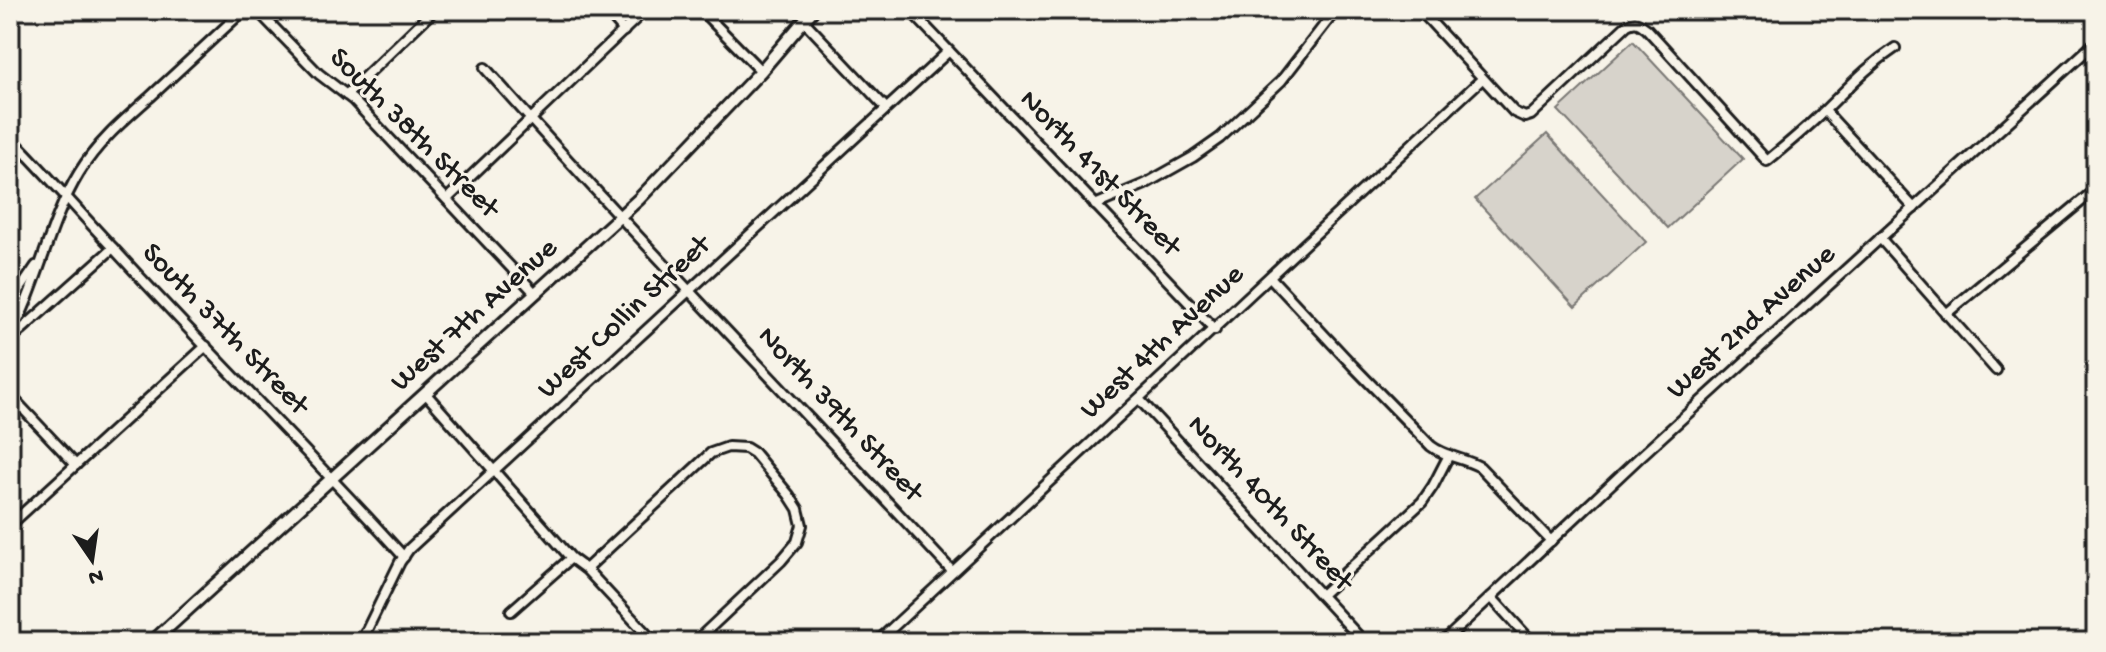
<svg xmlns="http://www.w3.org/2000/svg" width="2106" height="652" viewBox="0 0 2106 652" font-family="'Gochi Hand',sans-serif">
	<style>
		.green { fill: #d7d3cb; stroke: #7a7874; stroke-width: 2 }
		.lines { fill: none; stroke-linecap: round; stroke-linejoin: round }
		.minor-casing { stroke: #1c1c1c; stroke-width: 14 }
		.major-casing { stroke: #1c1c1c; stroke-width: 16 }
		.minor { stroke: #f7f3e8; stroke-width: 8 }
		.major { stroke: #f7f3e8; stroke-width: 10 }
		.labels { text-anchor: middle; dominant-baseline: central; stroke-width: 6; stroke-linejoin: round; paint-order: stroke }
		.street-label { font-size: 30px; fill: #1c1c1c; stroke: #f7f3e8 }
	</style>
	<rect width="100%" height="100%" fill="#f7f3e8"/>
	<filter id="ink" filterUnits="userSpaceOnUse"><feTurbulence type="fractalNoise" baseFrequency=".0125" numOctaves="2"/><feDisplacementMap in="SourceGraphic" scale="16" xChannelSelector="R" yChannelSelector="G"/><feConvolveMatrix kernelMatrix="1 2 1 2 8 2 1 2 1" color-interpolation-filters="sRGB"/></filter>
	<g filter="url(#ink)">
		<g class="green">
			<path d="M1633 41 1743 159 1668 228 1558 110Z"/>
			<path d="M1547 134 1646 242 1575 307 1475 199Z"/>
		</g>
		<g class="lines">
			<g class="minor-casing">
				<g id="minor">
					<path d="M257 10 319 74 353 100 535 293"/>
					<path d="M606 10 624 31"/>
					<path d="M701 10 761 71"/>
					<path d="M910 10 1215 330"/>
					<path d="M1420 10 1514 112 1525 117 1531 115 1627 25C1636 20 1639 23 1647 29L1767 161C1786 145 1806 129 1824 111 1848 88 1866 67 1895 48"/>
					<path d="M804 21 886 108"/>
					<path d="M485 68C637 239 796 403 952 571"/>
					<path d="M346 95 434 10"/>
					<path d="M1825 111 1914 208"/>
					<path d="M10 137C46 173 79 212 114 249 209 353 309 452 404 557"/>
					<path d="M447 199 645 10"/>
					<path d="M1095 205 1145 184 1193 157 1220 138 1281 81 1336 10"/>
					<path d="M1880 238 1996 370"/>
					<path d="M1270 277 1353 366 1431 446C1445 457 1464 458 1480 467L1551 541"/>
					<path d="M10 304 36 266"/>
					<path d="M1946 314 2096 189"/>
					<path d="M10 336C39 284 48 224 79 173 97 143 124 120 150 97 181 68 213 39 244 10"/>
					<path d="M11 339 113 248"/>
					<path d="M426 394 571 558 586 569 654 642"/>
					<path d="M10 395 76 465"/>
					<path d="M1139 399 1364 642"/>
					<path d="M10 525 206 346"/>
					<path d="M586 569 711 453 728 447 746 448 754 453 789 495 798 509 802 525 797 542 781 561 695 642"/>
					<path d="M1321 595 1422 502 1433 486 1449 455"/>
					<path d="M1491 597 1532 642"/>
					<path d="M511 611 571 558"/>
					<path d="M361 642 400 562 409 549 949 51"/>
					<path d="M877 642 1482 79"/>
					<path d="M1443 642 1641 456 2096 42"/>
				</g>
			</g>
			<g class="major-casing">
				<path id="major" d="M152 642 639 199 761 71 813 10"/>
			</g>
			<use href="#minor" class="minor"/>
			<use href="#major" class="major"/>
		</g>
	</g>
	<g class="labels">
		<g class="street-label">
			<text transform="translate(413 134) rotate(45)">South 38th Street</text>
			<text transform="translate(1099 174) rotate(46)">North 41st Street</text>
			<text transform="translate(475 316) rotate(-42)">West 7th Avenue</text>
			<text transform="translate(625 318) rotate(-43)">West Collin Street</text>
			<text transform="translate(1752 323) rotate(-42)">West 2nd Avenue</text>
			<text transform="translate(224 330) rotate(46)">South 37th Street</text>
			<text transform="translate(1163 343) rotate(-43)">West 4th Avenue</text>
			<text transform="translate(839 415) rotate(47)">North 39th Street</text>
			<text transform="translate(1269 504) rotate(47)">North 40th Street</text>
		</g>
	</g>
	<rect width="2106" height="652" fill="none" stroke="#f7f3e8" stroke-width="40"/>
	<rect x="20" y="20" width="2066" height="612" fill="none" stroke="#1c1c1c" stroke-width="3" filter="url(#ink)"/>
	<g transform="translate(92 560) rotate(167)" stroke="#f7f3e8" stroke-width="6" paint-order="stroke">
	<path d="M0-6L14 30L0 20L-14 30Z" fill="#1c1c1c"/>
	<text y="-12" font-size="22" font-weight="bold" text-anchor="middle" fill="#1c1c1c">N</text>
	</g>
</svg>
